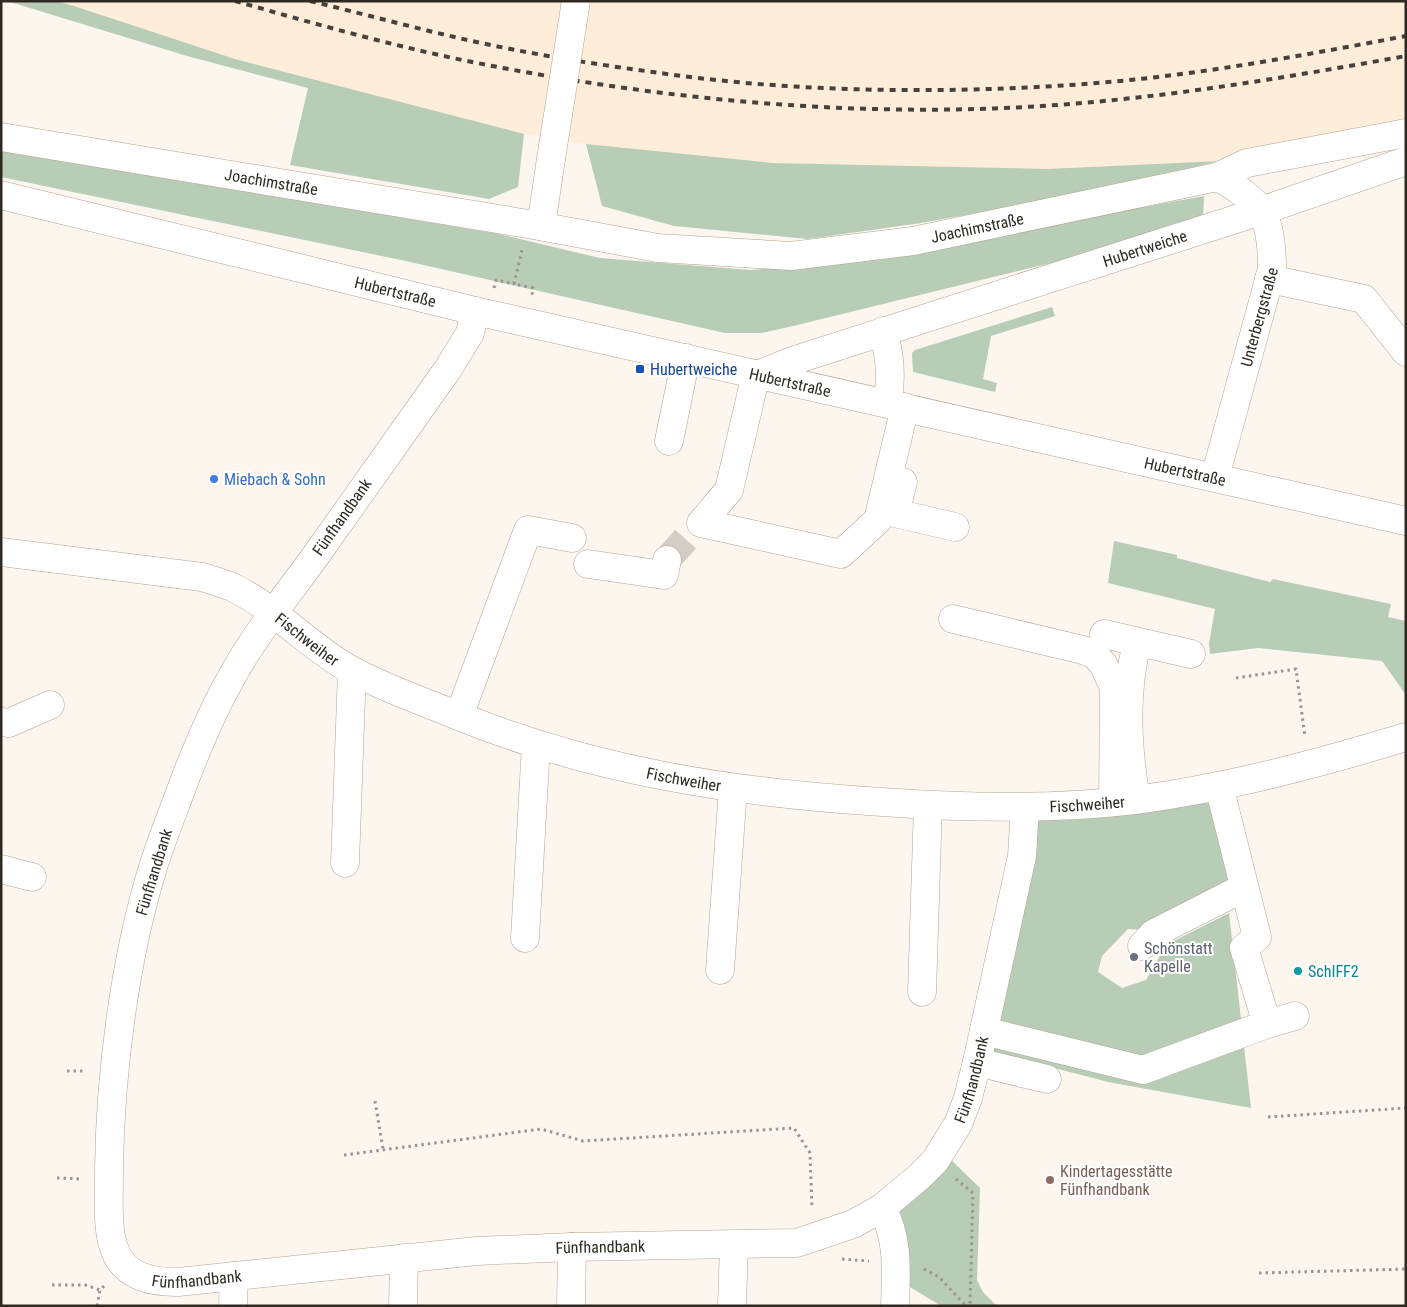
<svg xmlns="http://www.w3.org/2000/svg" width="1407" height="1307" viewBox="0 0 1407 1307" font-family="'Roboto Condensed',sans-serif">
	<style>
		.built { fill: #feedd8 }
		.green { fill: #b7cdb5 }
		.lines { fill: none; stroke-linecap: round; stroke-linejoin: round }
		.minor-tunnel { stroke: #d4cdc6; stroke-width: 28; stroke-dasharray: 28 14; stroke-linecap: butt }
		.minor-casing { stroke: #b3a391; stroke-width: 29 }
		.path { stroke: #9c958e; stroke-width: 3; stroke-dasharray: 2.5 4; stroke-linecap: butt }
		.minor { stroke: #fff; stroke-width: 28 }
		.rail { stroke: #47413a; stroke-width: 4; stroke-dasharray: 6 6; stroke-linecap: butt }
		.minor-bridge-casing { stroke: #b3a391; stroke-width: 29; stroke-linecap: butt }
		.minor-bridge { stroke: #fff; stroke-width: 28 }
		.transit-dot { fill: #1a4fb4; stroke: #fff; stroke-width: 2 }
		.shop-dot { fill: #3f7fe0; stroke: #fff; stroke-width: 2 }
		.worship-dot { fill: #6b7280; stroke: #fff; stroke-width: 2 }
		.culture-dot { fill: #0f9aa8; stroke: #fff; stroke-width: 2 }
		.education-dot { fill: #8d6e63; stroke: #fff; stroke-width: 2 }
		.labels { text-anchor: middle; dominant-baseline: central; stroke-width: 4; stroke-linejoin: round; paint-order: stroke }
		.street-label { font-size: 16px; fill: #2f2922; stroke: #fff }
		.transit-label { font-size: 16px; fill: #164399; stroke: #fff; text-anchor: start }
		.shop-label { font-size: 16px; fill: #366cbe; stroke: #fff; text-anchor: start }
		.worship-label { font-size: 16px; fill: #5b616d; stroke: #fff; text-anchor: start }
		.culture-label { font-size: 16px; fill: #0d838f; stroke: #fff; text-anchor: start }
		.education-label { font-size: 16px; fill: #785e54; stroke: #fff; text-anchor: start }
	</style>
	<rect width="100%" height="100%" fill="#fdf6ef"/>
	<path class="built" d="M56 1H1406V123L1220 161 1047 169 773 163 586 144 524 134 235 59Z"/>
	<g class="green">
		<path d="M7 1H56L74 6 235 59 524 134 518 187 489 199 290 165 308 88 187 56Z"/>
		<path d="M586 144 773 163 1047 169 1220 161 1060 198 921 223 808 239 674 226 602 206Z"/>
		<path d="M1 150 499 234 600 258 750 270 831 264 1204 196 1203 219 1104 250 793 326 762 333H725L401 260 1 177Z"/>
		<path d="M1052 307 1055 316 991 336 983 379 997 383 995 392 913 372 912 353 915 350Z"/>
		<path d="M1114 541 1177 555V558L1270 582 1273 579 1391 604 1388 617 1406 621V695L1382 661 1258 648 1210 654 1209 643 1215 609 1108 583Z"/>
		<path d="M1209 790 1234 889 1142 930 1128 929 1102 956 1098 972 1122 988 1146 980 1166 945 1229 913 1251 1108 1108 1082 982 1049 1027 810Z"/>
		<path d="M945 1154 980 1188 977 1280 983 1292 997 1306H977V1302V1306H941L887 1273 889 1204Z"/>
	</g>
	<g class="lines">
		<path class="minor-tunnel" d="M667 560 692 532"/>
		<g class="minor-casing">
			<g id="minor">
				<path id="s1" d="M1 137 528 224 658 248 791 256 913 241 1217 177 1247 163 1406 133"/>
				<path id="s2" d="M1 195 475 311 1406 521"/>
				<path d="M541 226 551 159"/>
				<path d="M1269 279 1364 299 1406 352"/>
				<path id="s3" d="M475 311 470 333 448 369C403 432 358 495 314 558 292 588 269 617 249 648 221 691 199 741 181 790 172 814 162 839 154 864 125 956 110 1074 109 1170 109 1230 100 1283 178 1282L477 1251 572 1247 797 1243 853 1224 882 1208 920 1176 935 1161 958 1124 968 1098 977 1062 1022 856 1025 808"/>
				<path d="M883 331C890 354 892 379 887 403"/>
				<path d="M756 374 729 490 701 523 841 554 878 520 905 407"/>
				<path id="s4" d="M760 374 795 360 1261 211 1406 161"/>
				<path d="M669 441 686 358"/>
				<path id="s5" d="M1215 477 1272 269C1272 252 1271 226 1261 211 1253 198 1230 183 1217 177"/>
				<path d="M903 482 895 513 955 527"/>
				<path id="s6" d="M1 552 202 577C212 580 222 583 232 587 276 608 309 647 351 670 384 688 422 701 456 715 593 771 735 793 882 802 966 808 1051 810 1135 800 1227 788 1317 764 1406 737"/>
				<path d="M588 564 664 575 667 560"/>
				<path d="M953 619 1083 650 1094 654 1103 664 1114 687 1113 802"/>
				<path d="M1104 634 1191 654"/>
				<path d="M459 716 528 530 572 538"/>
				<path d="M1 722 9 723 50 705"/>
				<path d="M1219 786 1257 937 1244 948 1267 1024 1295 1016"/>
				<path d="M1136 799C1127 747 1124 694 1137 643"/>
				<path d="M345 863 352 671"/>
				<path d="M1 869 32 877"/>
				<path d="M525 938 536 745"/>
				<path d="M1142 946 1153 934 1243 888"/>
				<path d="M720 970 733 788"/>
				<path d="M922 992 928 805"/>
				<path d="M984 1031 1143 1070 1267 1024"/>
				<path d="M977 1062 1047 1079"/>
				<path d="M882 1208C899 1239 896 1271 895 1306"/>
				<path d="M233 1306 234 1276"/>
				<path d="M403 1306 404 1258"/>
				<path d="M571 1306 572 1247"/>
				<path d="M732 1306 734 1245"/>
			</g>
		</g>
		<g class="path">
			<path d="M522 250 514 284 533 288 532 295"/>
			<path d="M494 288 496 280 514 284"/>
			<path d="M1236 678 1296 669 1305 737"/>
			<path d="M67 1071H86"/>
			<path d="M375 1101 383 1149"/>
			<path d="M1268 1117 1406 1108"/>
			<path d="M344 1155 541 1129 583 1141 794 1128 810 1153 812 1209"/>
			<path d="M57 1178 82 1179"/>
			<path d="M956 1179 973 1193 970 1306"/>
			<path d="M842 1259 869 1261"/>
			<path d="M924 1269 939 1277 966 1306"/>
			<path d="M1259 1273 1406 1269"/>
			<path d="M52 1285H85L100 1290"/>
			<path d="M97 1306 100 1290 106 1284"/>
		</g>
		<use href="#minor" class="minor"/>
		<g class="rail">
			<path d="M235 1C312 23 393 46 472 62 668 101 870 120 1070 104 1183 95 1294 76 1406 56"/>
			<path d="M310 1C364 14 418 29 472 41 531 54 593 64 653 72 787 92 935 94 1070 85 1183 78 1294 57 1406 36"/>
		</g>
		<g class="minor-bridge-casing">
			<path id="minor-bridge" d="M551 159 576 1"/>
		</g>
		<use href="#minor-bridge" class="minor-bridge"/>
	</g>
	<rect class="transit-dot" x="635" y="364" width="10" height="10" rx="2.5"/>
	<circle class="shop-dot" cx="214" cy="479" r="5"/>
	<circle class="worship-dot" cx="1134" cy="957" r="5"/>
	<circle class="culture-dot" cx="1298" cy="971" r="5"/>
	<circle class="education-dot" cx="1050" cy="1180" r="5"/>
	<g class="labels">
		<g class="street-label">
			<text stroke="none"><textPath href="#s1" startOffset="274">Joachimstraße</textPath></text>
			<text stroke="none"><textPath href="#s1" startOffset="988">Joachimstraße</textPath></text>
			<text stroke="none"><textPath href="#s4" startOffset="405">Hubertweiche</textPath></text>
			<text stroke="none"><textPath href="#s2" startOffset="406">Hubertstraße</textPath></text>
			<text stroke="none"><textPath href="#s5" startOffset="166">Unterbergstraße</textPath></text>
			<text stroke="none"><textPath href="#s2" startOffset="811">Hubertstraße</textPath></text>
			<text stroke="none"><textPath href="#s2" startOffset="1216">Hubertstraße</textPath></text>
			<text transform="translate(342 517) rotate(-55)">Fünfhandbank</text>
			<text stroke="none"><textPath href="#s6" startOffset="326">Fischweiher</textPath></text>
			<text stroke="none"><textPath href="#s6" startOffset="731">Fischweiher</textPath></text>
			<text stroke="none"><textPath href="#s6" startOffset="1136">Fischweiher</textPath></text>
			<text transform="translate(154 872) rotate(-73)">Fünfhandbank</text>
			<text stroke="none"><textPath href="#s3" startOffset="1985">Fünfhandbank</textPath></text>
			<text stroke="none"><textPath href="#s3" startOffset="1535">Fünfhandbank</textPath></text>
			<text stroke="none"><textPath href="#s3" startOffset="1130">Fünfhandbank</textPath></text>
		</g>
		<g class="transit-label">
			<text x="650" y="369">Hubertweiche</text>
		</g>
		<g class="shop-label">
			<text x="224" y="479">Miebach &amp; Sohn</text>
		</g>
		<g class="worship-label">
			<text x="1144" y="948">Schönstatt<tspan x="1144" dy="18">Kapelle</tspan></text>
		</g>
		<g class="culture-label">
			<text x="1308" y="971">SchIFF2</text>
		</g>
		<g class="education-label">
			<text x="1060" y="1171">Kindertagesstätte<tspan x="1060" dy="18">Fünfhandbank</tspan></text>
		</g>
	</g>
	<rect width="1407" height="1307" fill="none" stroke="#2f2922" stroke-width="5"/>
</svg>
